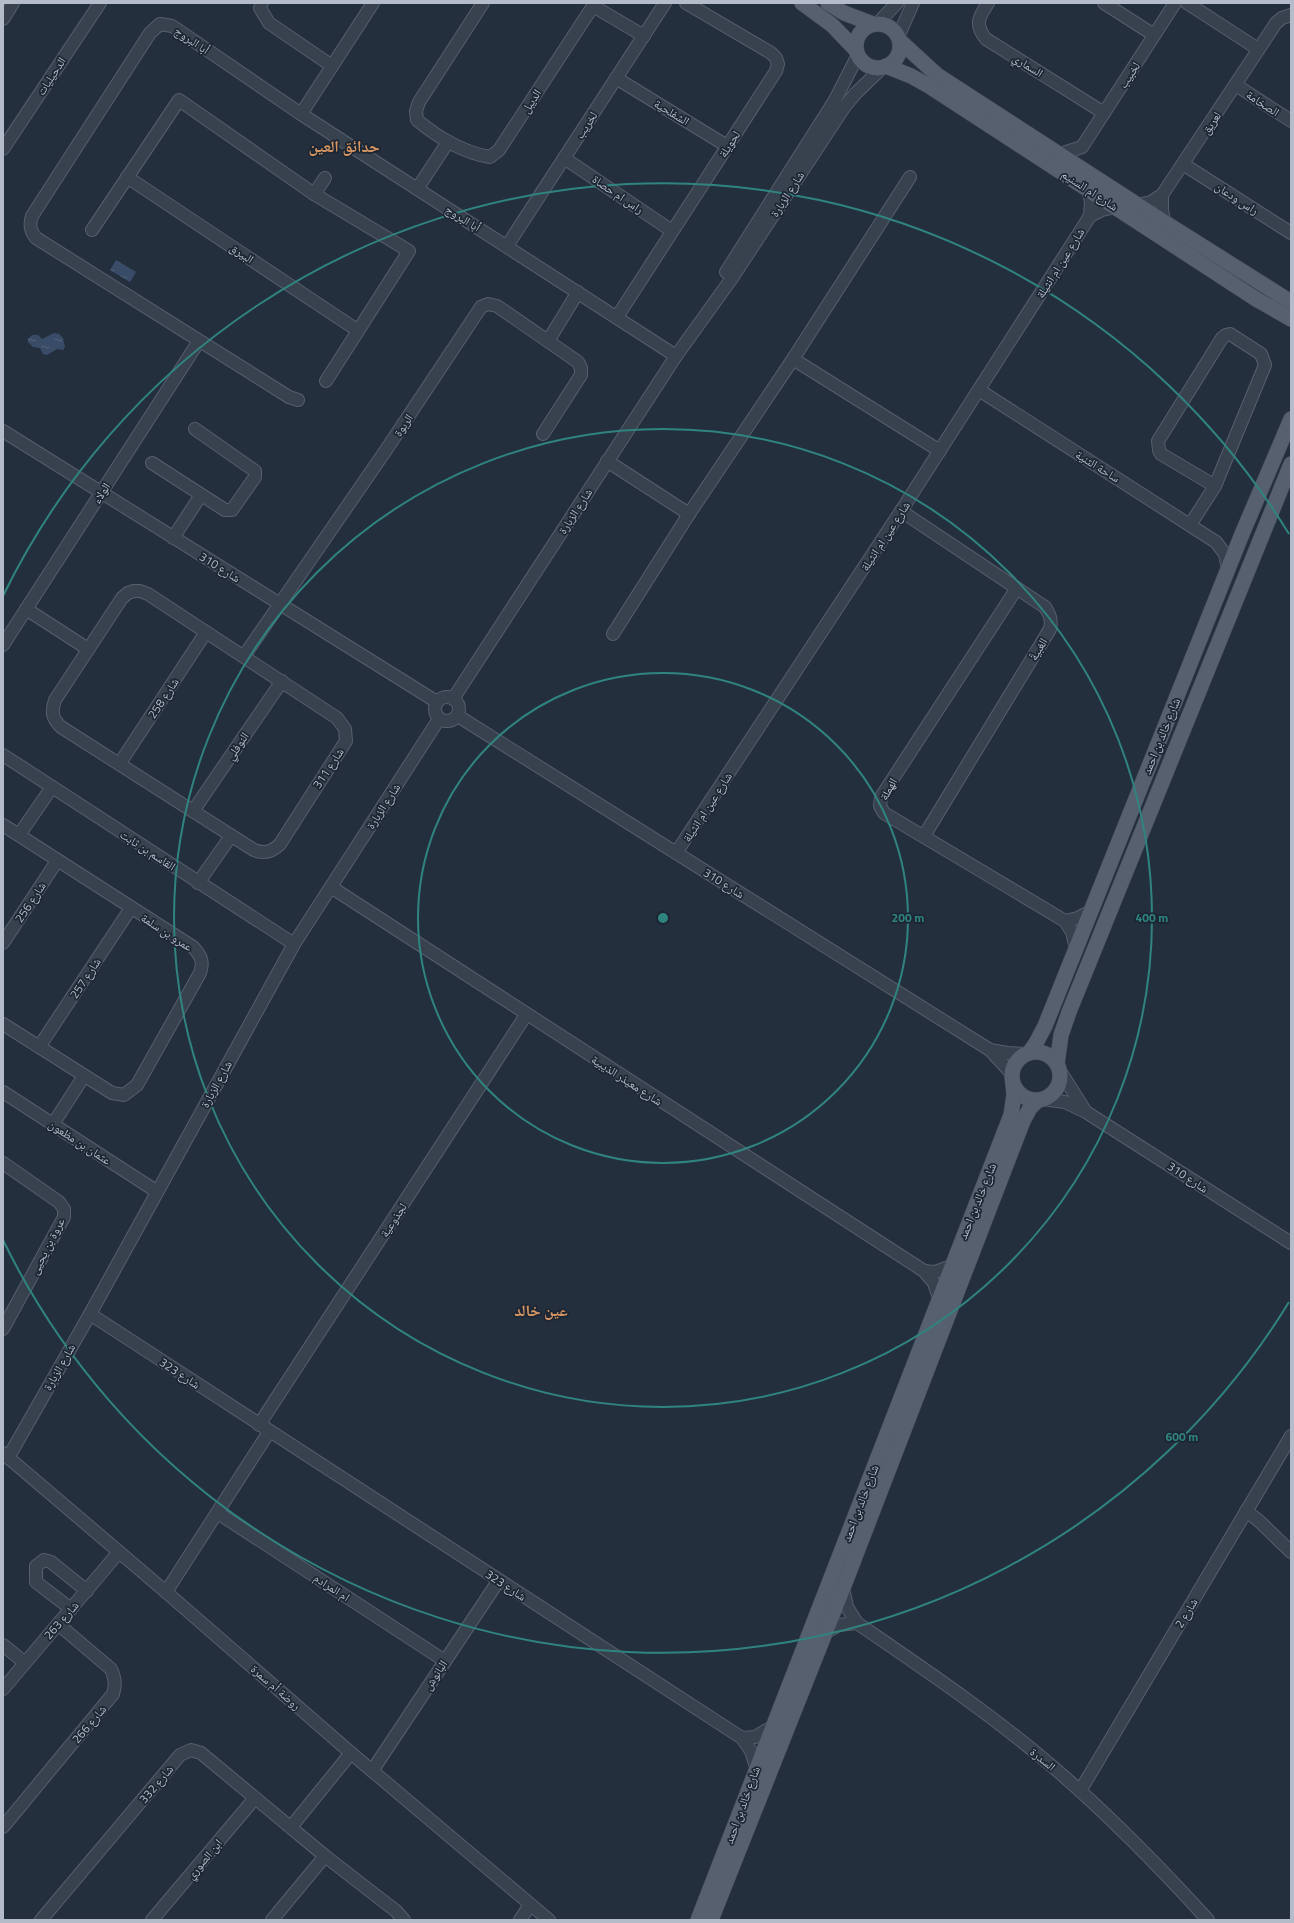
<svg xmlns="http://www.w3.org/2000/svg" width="1294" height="1923" viewBox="0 0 1294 1923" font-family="'Titillium Web','Noto Naskh Arabic',sans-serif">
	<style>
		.water { fill: url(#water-ripples) }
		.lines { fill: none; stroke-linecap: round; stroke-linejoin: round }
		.minor-casing { stroke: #565f6c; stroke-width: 14 }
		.major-casing { stroke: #414a57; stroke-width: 16 }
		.minor { stroke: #38414e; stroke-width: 12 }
		.major { stroke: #56606e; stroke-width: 15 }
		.ring { fill: none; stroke: #308480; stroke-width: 2 }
		.labels { text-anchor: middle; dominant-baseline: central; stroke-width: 3.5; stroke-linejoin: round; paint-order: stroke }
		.street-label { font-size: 12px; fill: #b4bcc9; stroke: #1d2633 }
		.district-label { font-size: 16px; font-weight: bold; fill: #d59563; stroke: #1d2633 }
		.centre { fill: #308480; stroke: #1d2633; stroke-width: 2 }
		.ring-label { font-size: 12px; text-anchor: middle; font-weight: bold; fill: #308480; stroke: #1d2633; stroke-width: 3.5; stroke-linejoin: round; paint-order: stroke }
	</style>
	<defs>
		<pattern id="water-ripples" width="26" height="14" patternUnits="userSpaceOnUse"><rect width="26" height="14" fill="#394c67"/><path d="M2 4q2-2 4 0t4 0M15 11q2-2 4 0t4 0" fill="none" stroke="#53647b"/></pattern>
	</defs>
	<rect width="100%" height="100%" fill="#242f3e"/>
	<g class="water">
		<path d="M116 260 136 272 130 282 110 270Z"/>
		<path d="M54 333 59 334 63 338 65 347 63 350 57 349 47 355 43 354 40 348 33 347 28 342V339L32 335H38L42 339Z"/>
	</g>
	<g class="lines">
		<g class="minor-casing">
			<g id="minor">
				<path d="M262 3 260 8 269 23 332 66"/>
				<path d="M483 3 419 102 416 111 417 120C437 137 464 153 490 157L499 150 595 3"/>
				<path d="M988 3C979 17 974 24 986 39L1104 113"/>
				<path d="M1104 3 1154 35"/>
				<path d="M1187 3 1258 49"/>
				<path d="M593 6 644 36"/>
				<path d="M3 19 13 3"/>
				<path d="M877 24 897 3"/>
				<path d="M898 37 913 3"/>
				<path d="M616 78 727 146"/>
				<path d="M1236 85 1291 121"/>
				<path d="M301 114 373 3"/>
				<path d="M3 149 100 3"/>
				<path d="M1060 154 1082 147 1175 3"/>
				<path d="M564 158 672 231"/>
				<path d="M1183 164 1291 233"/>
				<path d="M127 177 357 330"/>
				<path d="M1088 188 1091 202 1090 216"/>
				<path d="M417 189 448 142"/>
				<path d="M314 194 325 178"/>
				<path d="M1162 195V209L1164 222"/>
				<path d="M1137 205 1151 202 1162 195 1276 23 1282 18 1291 15"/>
				<path d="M92 230 179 100 314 194 409 251 326 381"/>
				<path d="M507 246 665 3"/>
				<path d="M726 272 835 100 858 55"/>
				<path d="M617 317 776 71 778 64 776 58 771 53 686 3"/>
				<path d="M548 341 578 292"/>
				<path d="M793 359 910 177"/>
				<path d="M979 390 1216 542 1225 554 1228 569"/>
				<path d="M298 400 289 397 36 238C30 231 29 225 32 216L150 33 160 24 172 26 301 114 676 356"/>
				<path d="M3 431 437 702"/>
				<path d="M607 461 689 514 793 359 940 451"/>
				<path d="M152 463 225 510H232L255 477V471L195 429"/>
				<path d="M901 511 1045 607C1050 615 1052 620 1050 629L924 836"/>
				<path d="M1190 525 1215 486 1265 365 1261 354 1230 334 1226 335 1222 338 1158 441 1159 450 1161 454 1215 486"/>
				<path d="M173 538 201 495"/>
				<path d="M1017 588 881 797 880 806 884 813 1065 921 1072 932 1076 949"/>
				<path d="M134 591H140L148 594 337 718 345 729 346 741 280 844C272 852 264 854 254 850L61 727C52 718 51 712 55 700L122 598 128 593Z"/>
				<path d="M26 609 88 649"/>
				<path d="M613 634 689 514"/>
				<path d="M3 645 199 341"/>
				<path d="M244 656 386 450 481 307 488 304 497 306 578 362 581 368V375L543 434"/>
				<circle cx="447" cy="709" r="12"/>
				<path d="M453 699 676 356 732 278 845 106 856 93 882 68"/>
				<path d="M458 716 990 1050 1012 1074"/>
				<path d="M3 755 294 944"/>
				<path d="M120 763 206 632"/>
				<path d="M193 811 282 681"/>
				<path d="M3 825 193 947C201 956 204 961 200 973L137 1085 124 1095 112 1093 3 1024"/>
				<path d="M19 835 52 787"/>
				<path d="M676 853 901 511 1090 216 1102 210 1116 207"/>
				<path d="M198 883 231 836"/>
				<path d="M331 887 924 1271 934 1283 939 1298"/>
				<path d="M1065 921 1078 918 1091 911"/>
				<path d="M3 943 57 861"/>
				<path d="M39 1047 131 908"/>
				<path d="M990 1050 1008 1053 1027 1054"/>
				<path d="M1060 1071 1084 1109"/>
				<path d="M3 1092 156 1191"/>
				<path d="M1042 1099 1065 1102 1086 1112 1291 1243"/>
				<path d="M53 1124 84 1076"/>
				<path d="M3 1163 59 1202 64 1209V1217L3 1329"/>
				<path d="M924 1271 935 1272 951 1266"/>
				<path d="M90 1314 742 1738 751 1751 756 1767"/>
				<path d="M259 1425 526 1015"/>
				<path d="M3 1453 166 1592 351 1753 549 1920"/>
				<path d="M8 1458 90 1314 294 944 439 719"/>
				<path d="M1246 1511 1259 1521 1291 1552"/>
				<path d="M218 1513 445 1661"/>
				<path d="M843 1588 847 1607 857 1623C924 1669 991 1714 1053 1767 1108 1814 1159 1866 1208 1920"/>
				<path d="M166 1592 269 1432"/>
				<path d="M71 1609 36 1582V1566L44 1560 51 1562 87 1591"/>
				<path d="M823 1634 839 1625 857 1623"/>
				<path d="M3 1645 25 1663"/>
				<path d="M3 1689 119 1552"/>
				<path d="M742 1738 755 1737 772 1727"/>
				<path d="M372 1771 499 1580"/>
				<path d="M1080 1791 1291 1436"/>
				<path d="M3 1827 113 1694C116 1684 115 1678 111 1669L58 1624"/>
				<path d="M291 1827 351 1753"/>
				<path d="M41 1920 180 1755 191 1750 201 1753 325 1856 396 1911 404 1920"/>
				<path d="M152 1920 255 1798"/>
				<path d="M272 1920 325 1856"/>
				<path d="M520 1920 530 1905"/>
			</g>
		</g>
		<g class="major-casing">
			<g id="major">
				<path d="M802 3 832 25 856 50"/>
				<path d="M828 3 844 13 873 24"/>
				<circle cx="878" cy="46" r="22"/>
				<path d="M900 41 937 75 1164 222 1291 302"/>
				<path d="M886 66 911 76 929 86 1256 299 1291 319"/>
				<circle cx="1036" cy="1076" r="24"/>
				<path d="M1029 1053 1036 1043 1045 1026 1242 534 1291 419"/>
				<path d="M1057 1064 1061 1035 1069 1012 1291 464"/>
				<path d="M698 1920 1011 1115 1014 1095 1013 1084"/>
				<path d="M711 1920 843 1588 1023 1121 1030 1108 1038 1100"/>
			</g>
		</g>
		<use href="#minor" class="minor"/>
		<use href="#major" class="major"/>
	</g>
	<g class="ring">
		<circle cx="663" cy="918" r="245"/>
		<circle cx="663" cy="918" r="489"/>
		<path d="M1289 1302A734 734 0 0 1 3 1240M3 596A734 734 0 0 1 1289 534"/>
	</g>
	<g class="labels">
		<g class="street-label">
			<text transform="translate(192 40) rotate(34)">أبا البروج</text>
			<text transform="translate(1028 65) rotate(32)">السماري</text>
			<text transform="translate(1129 75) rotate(-57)">لخبيب</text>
			<text transform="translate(51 76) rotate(-57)">الدحيليات</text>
			<text transform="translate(531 101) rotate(-57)">الديبل</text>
			<text transform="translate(1263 103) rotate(33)">الصخامة</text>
			<text transform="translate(672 112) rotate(31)">الشفلحية</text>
			<text transform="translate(1211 123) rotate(-56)">لعريق</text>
			<text transform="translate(586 125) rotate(-57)">لخريب</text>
			<text transform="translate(729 144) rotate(-57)">لحويلة</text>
			<text transform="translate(1090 190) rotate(33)">شارع ام السنيم</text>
			<text transform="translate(618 194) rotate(34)">راس ام حصاة</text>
			<text transform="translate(787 194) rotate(-57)">شارع الزبارة</text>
			<text transform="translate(1237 198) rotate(33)">راس ودعان</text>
			<text transform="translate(463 218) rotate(32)">أبا البروج</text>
			<text transform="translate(242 253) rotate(34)">البيرق</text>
			<text transform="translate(1060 263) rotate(-58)">شارع عين ام انثيلة</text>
			<text transform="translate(403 425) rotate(-56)">الربوة</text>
			<text transform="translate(1098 466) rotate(32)">ساحة الثنية</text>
			<text transform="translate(101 493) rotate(-57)">الولاء</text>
			<text transform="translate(575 511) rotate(-57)">شارع الزبارة</text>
			<text transform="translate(885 536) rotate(-57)">شارع عين ام انثيلة</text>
			<text transform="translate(220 567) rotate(32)">شارع 310</text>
			<text transform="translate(1038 649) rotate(-59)">الغبيةّ</text>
			<text transform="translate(163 698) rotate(-57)">شارع 258</text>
			<text transform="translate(1161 736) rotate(-68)">شارع خالد بن احمد</text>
			<text transform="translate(237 746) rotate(-56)">النوفلي</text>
			<text transform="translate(328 768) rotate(-57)">شارع 311</text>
			<text transform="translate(888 789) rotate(-61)">الهملة</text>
			<text transform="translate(383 806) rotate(-57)">شارع الزبارة</text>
			<text transform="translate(707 807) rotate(-57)">شارع عين ام انثيلة</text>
			<text transform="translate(148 850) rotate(33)">القاسم بن ثابت</text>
			<text transform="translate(724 883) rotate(32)">شارع 310</text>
			<text transform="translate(30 902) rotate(-57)">شارع 256</text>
			<text transform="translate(167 932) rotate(33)">عمرو بن سلمة</text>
			<text transform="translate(85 978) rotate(-57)">شارع 257</text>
			<text transform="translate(627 1080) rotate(33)">شارع معيذر الذيبية</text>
			<text transform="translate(216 1084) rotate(-61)">شارع الزبارة</text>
			<text transform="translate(80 1142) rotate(33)">عثمان بن مظعون</text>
			<text transform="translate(1188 1177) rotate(33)">شارع 310</text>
			<text transform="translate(977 1201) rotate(-68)">شارع خالد بن احمد</text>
			<text transform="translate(393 1220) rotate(-57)">لجذوعية</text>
			<text transform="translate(47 1246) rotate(-63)">عروة بن يحيى</text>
			<text transform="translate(59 1367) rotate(-60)">شارع الزبارة</text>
			<text transform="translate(180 1373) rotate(33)">شارع 323</text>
			<text transform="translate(860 1503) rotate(-69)">شارع خالد بن احمد</text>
			<text transform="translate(506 1585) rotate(33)">شارع 323</text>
			<text transform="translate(332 1587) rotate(33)">ام المرادم</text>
			<text transform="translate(1186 1613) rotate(-59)">شارع 2</text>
			<text transform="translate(61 1620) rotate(-49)">شارع 263</text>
			<text transform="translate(435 1675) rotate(-57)">البانوش</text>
			<text transform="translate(276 1687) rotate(41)">روضة أم سمرة</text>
			<text transform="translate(89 1724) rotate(-50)">شارع 266</text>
			<text transform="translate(1043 1759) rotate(39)">السدرة</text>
			<text transform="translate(156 1784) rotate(-50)">شارع 332</text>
			<text transform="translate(742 1805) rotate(-70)">شارع خالد بن احمد</text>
			<text transform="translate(204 1859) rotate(-50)">ابن الصوري</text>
		</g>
		<g class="district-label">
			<text x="344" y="146">حدائق العين</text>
			<text x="541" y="1310">عين خالد</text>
		</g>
	</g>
	<circle cx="663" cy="918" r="6" class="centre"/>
	<g class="ring-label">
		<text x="908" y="922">200 m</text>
		<text x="1152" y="922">400 m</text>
		<text x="1182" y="1441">600 m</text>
	</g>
	<rect width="1294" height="1923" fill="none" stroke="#b4bcc9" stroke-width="8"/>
</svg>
